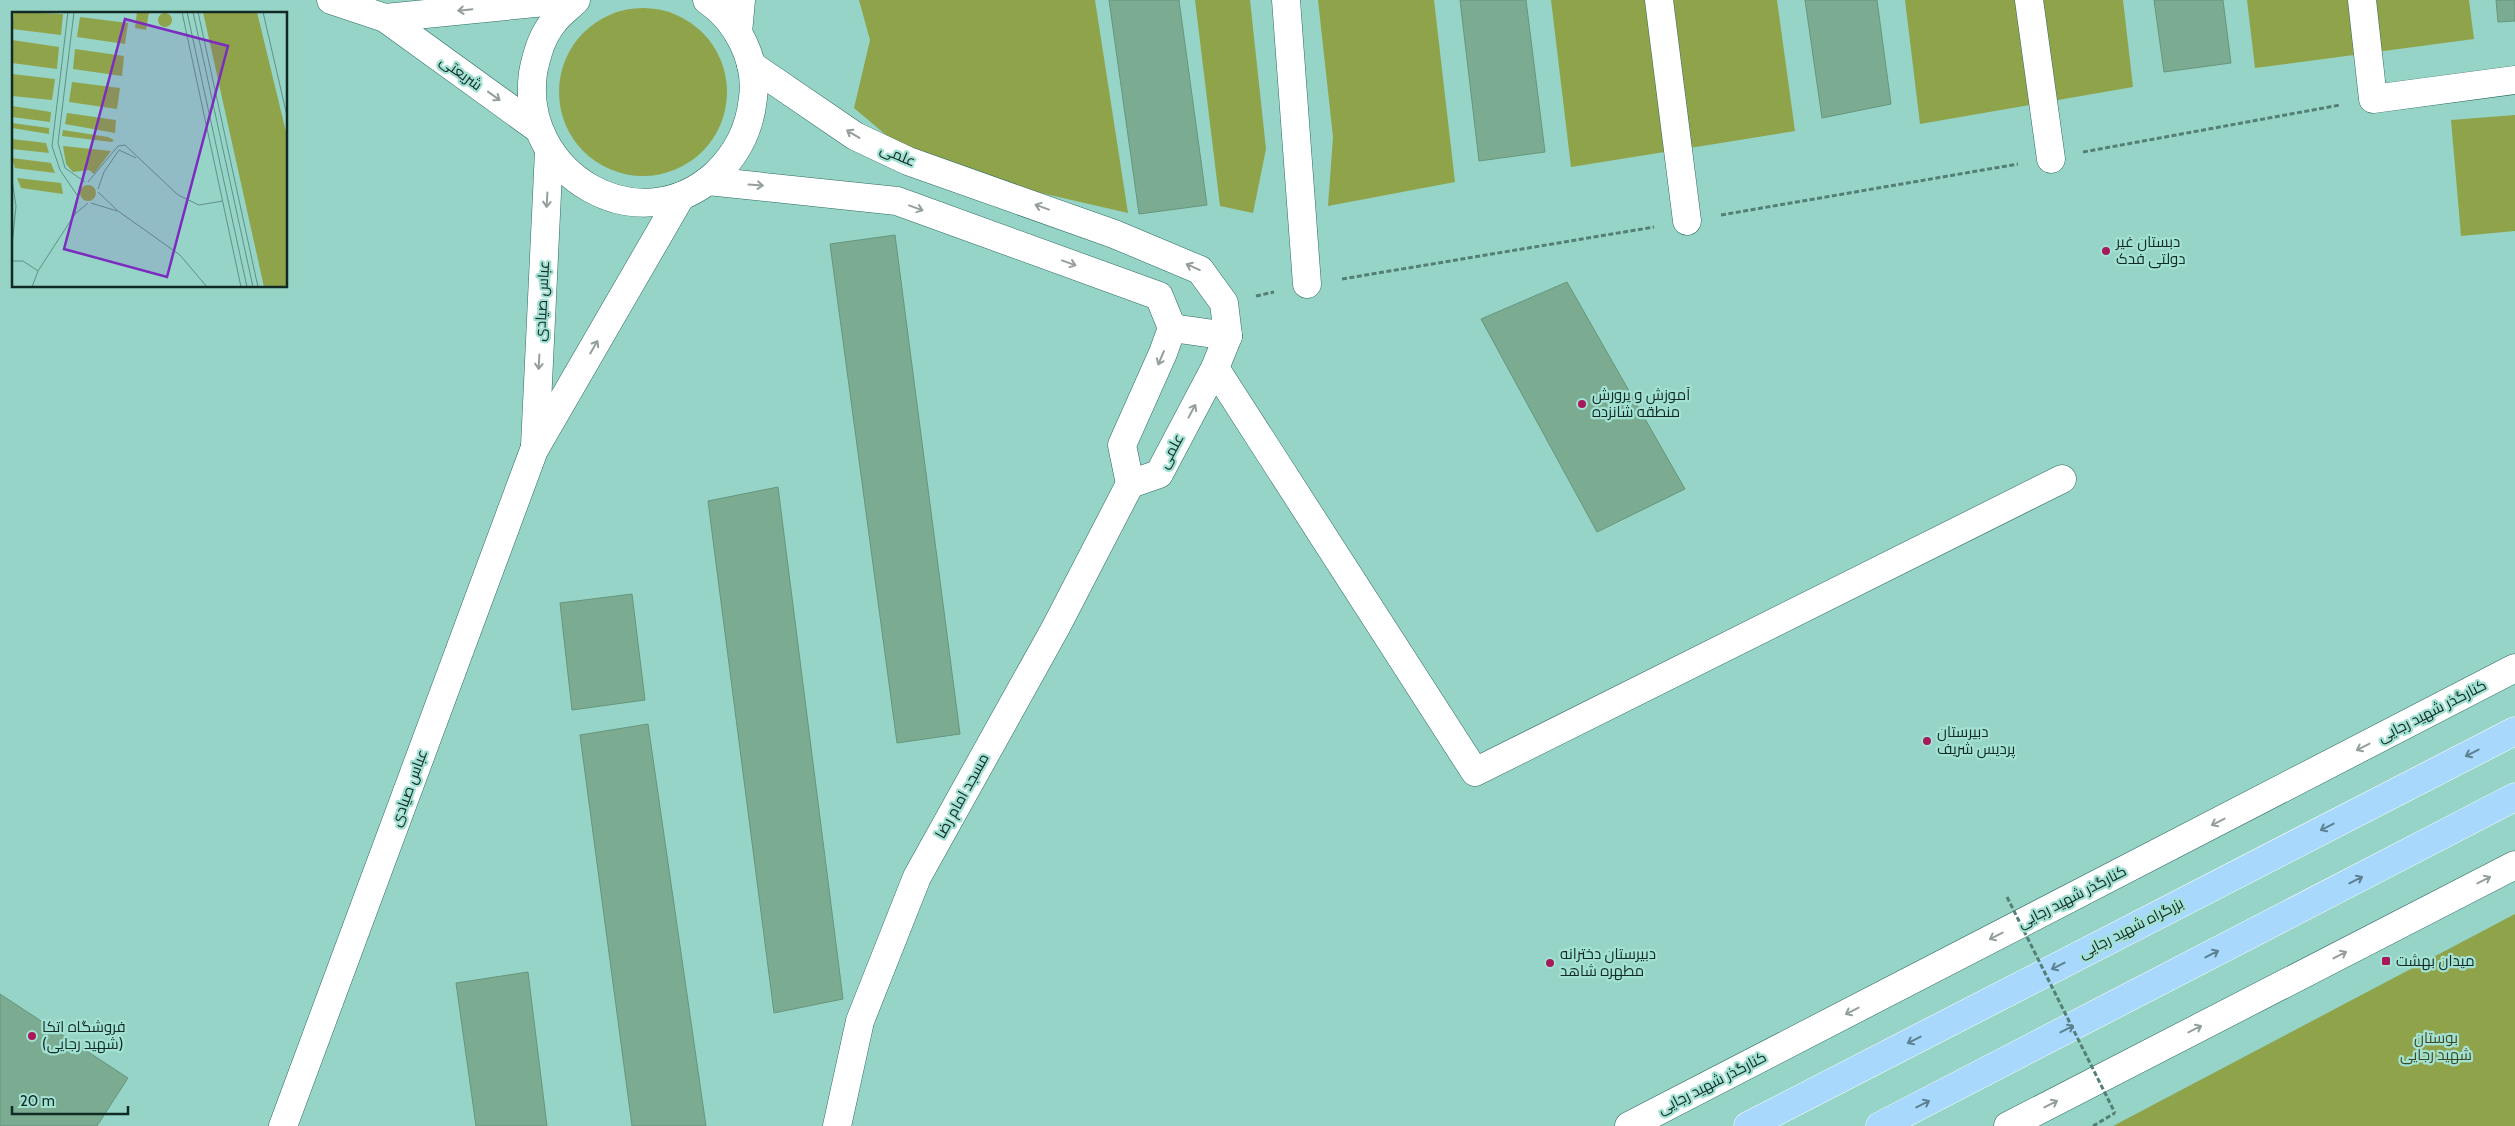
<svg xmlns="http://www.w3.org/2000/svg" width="2515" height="1126" viewBox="0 0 2515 1126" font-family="Cabin,Cairo,sans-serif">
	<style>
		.green { fill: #8fa34b }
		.building { fill: #7bac91; stroke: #66967c }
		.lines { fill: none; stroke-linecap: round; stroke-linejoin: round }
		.minor-casing { stroke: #2d6a5f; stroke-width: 29 }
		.tertiary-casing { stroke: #2d6a5f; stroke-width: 29 }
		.secondary-casing { stroke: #2d6a5f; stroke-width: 29 }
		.trunk-casing { stroke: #fff; stroke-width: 29 }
		.path { stroke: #537f76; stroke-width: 3; stroke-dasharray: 5 2.5; stroke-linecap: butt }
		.minor { stroke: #fff; stroke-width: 28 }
		.tertiary { stroke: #fff; stroke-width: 28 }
		.secondary { stroke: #fff; stroke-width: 28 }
		.trunk { stroke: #a8d8fb; stroke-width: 28 }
		.path-bridge { stroke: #537f76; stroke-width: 3; stroke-dasharray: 5 2.5; stroke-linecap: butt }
		.oneway { stroke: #949f9d }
		.oneway2 { stroke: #5c8190 }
		.poi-dot { fill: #a7195a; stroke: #a3e1d3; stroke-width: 2 }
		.labels { text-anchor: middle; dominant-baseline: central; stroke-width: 4.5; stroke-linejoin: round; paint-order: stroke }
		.street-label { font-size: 15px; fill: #112a26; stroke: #a3e1d3 }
		.poi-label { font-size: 15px; fill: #112a26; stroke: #a3e1d3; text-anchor: start }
		.park-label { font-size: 15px; fill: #3f491f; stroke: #a3e1d3 }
		.inset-road { fill: none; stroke: #619087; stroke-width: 1 }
		.view { fill: #7b2cbf; fill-opacity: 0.15; stroke: #7b2cbf; stroke-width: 2.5 }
		.inset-edge { fill: none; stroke: #112a26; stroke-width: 2.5 }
	</style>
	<rect width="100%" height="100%" fill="#96d4c7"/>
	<g class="green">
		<path d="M859 0H1095L1128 213 923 166 854 108 870 40Z"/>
		<path d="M1195 0H1250L1266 149 1253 213 1220 206Z"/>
		<path d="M1318 0H1434L1455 182 1328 206 1333 137Z"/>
		<path d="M1551 0H1777L1795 131 1571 167Z"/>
		<path d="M1905 0H2123L2133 87 1920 124Z"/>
		<path d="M2247 0H2469L2474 39 2255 68Z"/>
		<circle cx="643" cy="92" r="84"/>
		<path d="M2515 115V231L2461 236 2451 120Z"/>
		<path d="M2515 914V1126H2113Z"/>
	</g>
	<g class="building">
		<path d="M1109 0H1179L1207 205 1139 214Z"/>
		<path d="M1460 0H1526L1545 152 1479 161Z"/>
		<path d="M1805 0H1877L1891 104 1822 118Z"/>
		<path d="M2154 0H2223L2231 63 2164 72Z"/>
		<path d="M2496 0H2515V21L2498 22Z"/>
		<path d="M895 235 960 734 897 743 830 244Z"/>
		<path d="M1567 282 1685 489 1597 532 1481 319Z"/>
		<path d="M778 487 843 999 774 1013 708 501Z"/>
		<path d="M632 594 645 700 572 710 560 603Z"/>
		<path d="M648 724 706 1126H632L580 735Z"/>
		<path d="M528 972 547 1126H476L456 983Z"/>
		<path d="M0 994 128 1078 97 1126H0Z"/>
	</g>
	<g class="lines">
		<g class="minor-casing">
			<g id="minor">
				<path d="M1286 0 1307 284"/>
				<path d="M1659 0 1687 221"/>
				<path d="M2029 0 2051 159"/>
				<path d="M2362 0 2373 99 2515 80"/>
				<path d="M1215 368 1475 772 2062 479"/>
			</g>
		</g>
		<g class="tertiary-casing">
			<g id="tertiary">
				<path d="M738 33 741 0"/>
				<path d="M751 65 855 136 908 161 1114 234 1200 270 1224 303 1228 336 1215 368 1159 474 1130 484"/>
				<path d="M708 181 897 201 1159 296 1172 328 1163 353 1122 445 1130 484"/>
				<path d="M1172 328 1228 336"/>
				<path d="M837 1126 860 1021 917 877 1056 627 1130 484"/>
				<path d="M1629 1126 2515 668"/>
				<path d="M2008 1126 2515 865"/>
			</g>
		</g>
		<g class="secondary-casing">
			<g id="secondary">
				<path d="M331 0 385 18"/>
				<path d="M576 0C568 8 558 15 552 24 541 38 536 57 533 73 519 174 638 245 716 174 738 153 750 128 753 98 758 61 737 20 707 0"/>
				<path d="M537 128 385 18 566 0"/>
				<path d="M535 446 549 151"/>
				<path d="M283 1126 534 450 681 196"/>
			</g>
		</g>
		<g class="trunk-casing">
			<g id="trunk">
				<path d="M1748 1126 2515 731"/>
				<path d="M1880 1126 2515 797"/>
			</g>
		</g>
		<g class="path">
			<path d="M2083 152 2340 105"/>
			<path d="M1721 215 2018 164"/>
			<path d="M1342 279 1654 227"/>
			<path d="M1256 296 1274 292"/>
			<path d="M2093 1126 2115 1113"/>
		</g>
		<use href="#minor" class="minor"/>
		<use href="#tertiary" class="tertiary"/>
		<use href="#secondary" class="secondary"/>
		<use href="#trunk" class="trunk"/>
		<path class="path-bridge" d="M2007 897 2115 1113"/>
	</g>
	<defs><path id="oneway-shaft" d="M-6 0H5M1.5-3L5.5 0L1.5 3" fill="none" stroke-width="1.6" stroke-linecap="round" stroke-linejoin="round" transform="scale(1.25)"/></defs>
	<g class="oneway">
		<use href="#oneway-shaft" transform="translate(465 10) rotate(174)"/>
		<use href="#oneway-shaft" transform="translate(494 96) rotate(36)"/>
		<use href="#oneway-shaft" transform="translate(853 134) rotate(-149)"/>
		<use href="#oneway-shaft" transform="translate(756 185) rotate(4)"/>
		<use href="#oneway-shaft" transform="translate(547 200) rotate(93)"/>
		<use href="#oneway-shaft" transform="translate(1042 207) rotate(-160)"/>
		<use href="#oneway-shaft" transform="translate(916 208) rotate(20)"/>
		<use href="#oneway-shaft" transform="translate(1069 263) rotate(20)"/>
		<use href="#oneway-shaft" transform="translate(1193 267) rotate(-156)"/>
		<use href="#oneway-shaft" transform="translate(594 347) rotate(-60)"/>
		<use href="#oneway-shaft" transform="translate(1161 358) rotate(113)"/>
		<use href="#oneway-shaft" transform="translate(539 362) rotate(93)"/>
		<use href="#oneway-shaft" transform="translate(1192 411) rotate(-62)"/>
		<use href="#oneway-shaft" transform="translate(2363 747) rotate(153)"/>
		<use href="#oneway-shaft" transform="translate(2218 822) rotate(153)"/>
		<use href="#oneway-shaft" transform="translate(2484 880) rotate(-27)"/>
		<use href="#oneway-shaft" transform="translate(1996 936) rotate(153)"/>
		<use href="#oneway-shaft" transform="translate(2340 955) rotate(-27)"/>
		<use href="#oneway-shaft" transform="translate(1852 1011) rotate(153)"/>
		<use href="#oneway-shaft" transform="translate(2195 1029) rotate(-27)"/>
		<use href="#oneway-shaft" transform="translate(2051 1104) rotate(-27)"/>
	</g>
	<g class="oneway2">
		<use href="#oneway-shaft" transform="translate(2472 753) rotate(153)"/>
		<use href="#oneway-shaft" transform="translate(2327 827) rotate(153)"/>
		<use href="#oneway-shaft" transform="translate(2356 880) rotate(-27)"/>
		<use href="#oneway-shaft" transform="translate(2212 954) rotate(-27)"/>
		<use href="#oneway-shaft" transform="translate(2058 966) rotate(153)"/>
		<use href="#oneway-shaft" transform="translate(2067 1029) rotate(-27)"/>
		<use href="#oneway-shaft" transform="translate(1914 1040) rotate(153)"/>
		<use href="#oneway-shaft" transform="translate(1923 1104) rotate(-27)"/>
	</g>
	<g class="poi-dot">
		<circle cx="2106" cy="251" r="5"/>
		<circle cx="1582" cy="404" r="5"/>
		<circle cx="1927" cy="741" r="5"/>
		<rect x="2381" y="956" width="10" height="10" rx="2.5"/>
		<circle cx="1550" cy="963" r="5"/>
		<circle cx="32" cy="1036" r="5"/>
	</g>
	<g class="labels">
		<g class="street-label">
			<text transform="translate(461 73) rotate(36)">شریعتی</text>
			<text transform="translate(898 155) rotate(23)">علمی</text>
			<text transform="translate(542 301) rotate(-87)">عباس صیادی</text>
			<text transform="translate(1171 451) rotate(-62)">علمی</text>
			<text transform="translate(2432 711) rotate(-27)">کنارگذر شهید رجایی</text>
			<text transform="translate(409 788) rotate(-70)">عباس صیادی</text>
			<text transform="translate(962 796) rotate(-61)">مسجد امام رضا</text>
			<text transform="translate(2072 897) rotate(-27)">کنارگذر شهید رجایی</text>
			<text transform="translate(2131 928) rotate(-27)">بزرگراه شهید رجایی</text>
			<text transform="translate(1712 1083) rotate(-27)">کنارگذر شهید رجایی</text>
		</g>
		<g class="poi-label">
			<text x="2116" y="242">دبستان غیر<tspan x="2116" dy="17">دولتی فدک</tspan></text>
			<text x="1592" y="395">آموزش و پرورش<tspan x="1592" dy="17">منطقه شانزده</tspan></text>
			<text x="1937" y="732">دبیرستان<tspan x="1937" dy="17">پردیس شریف</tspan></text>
			<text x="1560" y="954">دبیرستان دخترانه<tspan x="1560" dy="17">مطهره شاهد</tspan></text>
			<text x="2396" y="961">میدان بهشت</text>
			<text x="42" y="1027">فروشگاه اتکا<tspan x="42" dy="17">(شهید رجایی)</tspan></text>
		</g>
		<g class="park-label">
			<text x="2436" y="1038">بوستان<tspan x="2436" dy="17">شهید رجایی</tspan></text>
		</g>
	</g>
	<g transform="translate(12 12)">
		<rect width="275" height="275" fill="#96d4c7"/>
		<path d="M2 0 51 2 49 23 0 17ZM125 0H137L134 18 123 16ZM191 0H245L275 124V275H252ZM146 8a7 7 0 1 1 14 0a7 7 0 1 1-14 0ZM68 5 116 11 113 32 65 25ZM0 28 47 35 45 57 0 51ZM63 37 112 44 110 64 61 57ZM0 62 43 67 40 88 0 84ZM60 70 108 76 105 97 57 90ZM0 94 39 100 38 110 0 105ZM55 101 104 108 103 121 53 112ZM0 111 37 116V122L0 116ZM51 118 96 125 102 128 100 130 50 124ZM0 127 34 131 37 141 0 137ZM51 134 99 139 82 162 77 158 61 160 54 152ZM0 146 39 151 43 161 3 156ZM5 166 49 171 51 182 9 176ZM68 181a8 8 0 1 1 16 0a8 8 0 1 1-16 0Z" fill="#8fa34b"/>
		<path class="inset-road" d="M56 0 40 134 48 158 65 183M62 0 46 131 53 156 73 170M170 0 229 275M175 0 235 275M181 0 241 275M186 0 246 275M251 0 275 104M0 168 4 194 0 234M76 170 106 134 113 133 166 183 187 193 211 189M86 177 92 160 107 138 124 146M86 180 106 199 168 243 195 275M66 184 63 202 76 191M79 191 105 199M0 249H11L26 259M20 275 26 259 63 202"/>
		<path class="view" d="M113 7 216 34 155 265 52 237Z"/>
		<rect width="275" height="275" class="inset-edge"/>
	</g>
	<path d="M12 1106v8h116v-8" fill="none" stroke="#112a26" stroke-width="2.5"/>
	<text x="20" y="1106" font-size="15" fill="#112a26" stroke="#a3e1d3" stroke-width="4" paint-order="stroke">20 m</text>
</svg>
